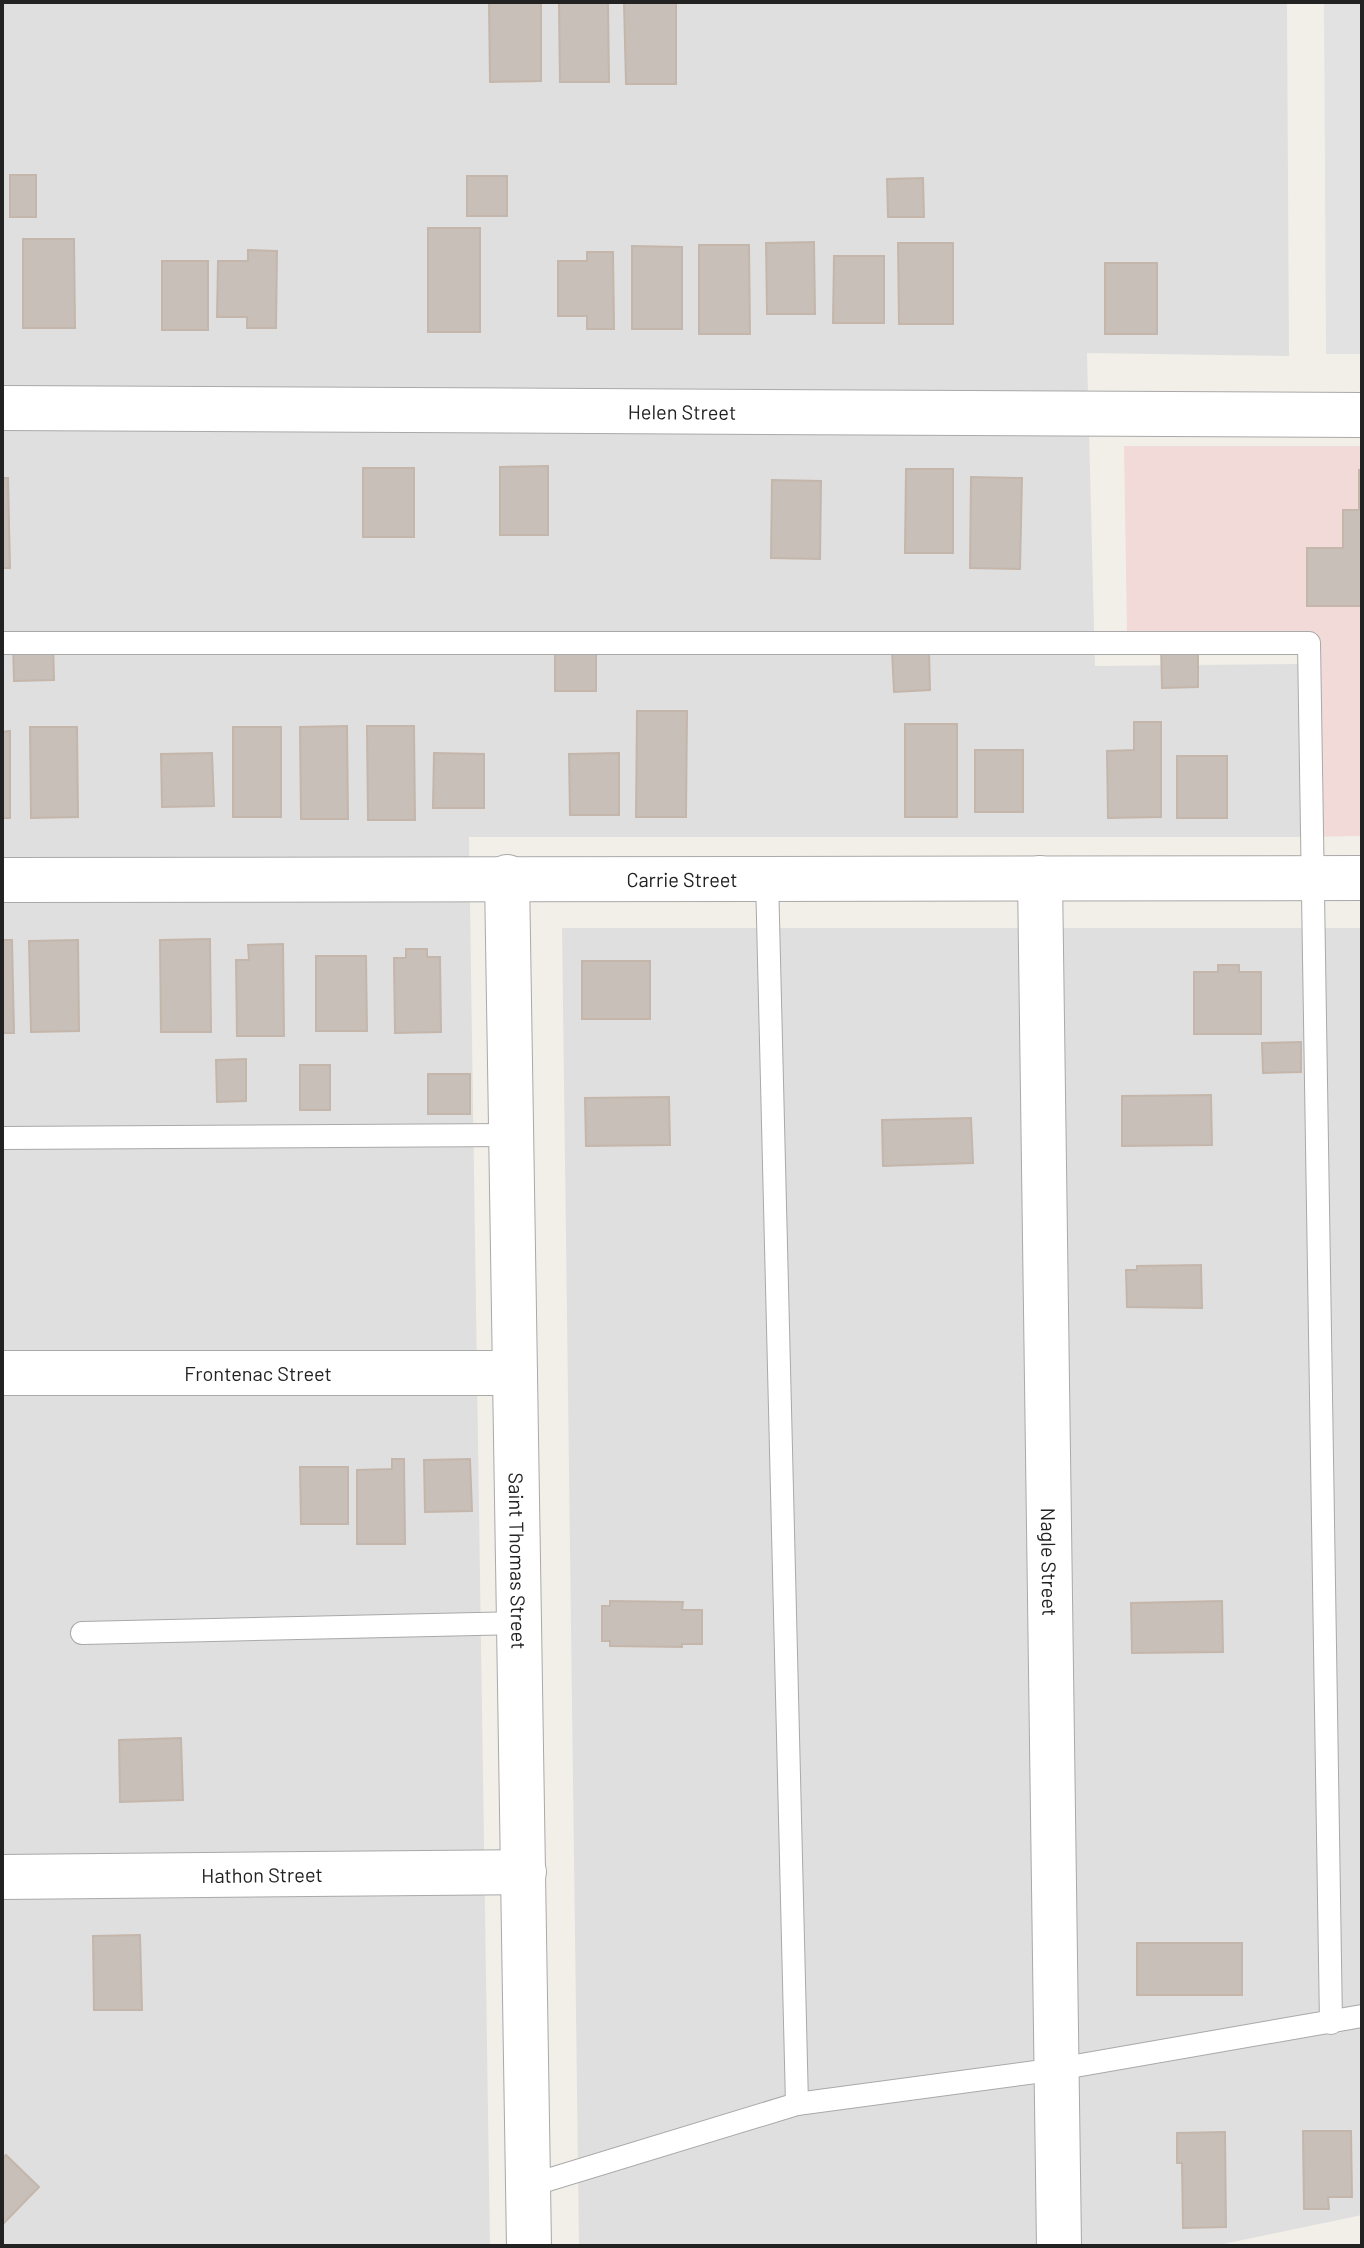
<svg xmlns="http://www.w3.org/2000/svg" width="1364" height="2248" viewBox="0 0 1364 2248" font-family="Barlow,sans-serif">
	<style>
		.residential { fill: #e0dfdf }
		.commercial { fill: #f2dad9 }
		.parking { fill: #e2e2e2 }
		.building { fill: #c7bfb8; stroke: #c4b6ab; stroke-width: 2 }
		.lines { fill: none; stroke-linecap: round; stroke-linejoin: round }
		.lane-casing { stroke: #a9a9a9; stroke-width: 24 }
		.street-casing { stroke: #a9a9a9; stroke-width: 46 }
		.lane { stroke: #fff; stroke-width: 22 }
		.street { stroke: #fff; stroke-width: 44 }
		.labels { text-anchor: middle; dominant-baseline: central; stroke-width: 6; stroke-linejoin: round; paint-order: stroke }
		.street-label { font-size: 20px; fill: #222; stroke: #fff }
	</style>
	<rect width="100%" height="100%" fill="#f2efe9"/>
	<g class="residential">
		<path d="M2 2H1287L1289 356 1087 353 1095 666 1300 664V837H469L490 2246H2Z"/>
		<path d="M562 928H1362V2215L1214 2246H579Z"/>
	</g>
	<path class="commercial" d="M1124 446H1362V836L1300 837V635H1127Z"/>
	<path class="parking" d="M1324 2H1362V354H1326Z"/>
	<g class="building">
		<path d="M489 2H541V81L490 82Z"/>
		<path d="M559 2H608L609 82H560Z"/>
		<path d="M624 2H676V84H626Z"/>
		<rect x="10" y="175" width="26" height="42"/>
		<rect x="467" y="176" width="40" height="40"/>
		<path d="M923 178 924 217H888L887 179Z"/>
		<rect x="428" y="228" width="52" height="104"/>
		<path d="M23 239H74L75 328H23Z"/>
		<path d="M814 242 815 314H767L766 243Z"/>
		<path d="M898 243H953V324H899Z"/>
		<path d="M699 245H749L750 334H699Z"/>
		<path d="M632 246 682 247V329H632Z"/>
		<path d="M248 250 277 251 276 328H247V317H217L218 261H248Z"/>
		<path d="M587 252H613L614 329H587V316H558V261H587Z"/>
		<path d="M834 256H884V323H833Z"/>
		<rect x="162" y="261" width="46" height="69"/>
		<rect x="1105" y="263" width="52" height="71"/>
		<path d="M548 466V535H500V467Z"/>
		<rect x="363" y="468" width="51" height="69"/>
		<path d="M906 469H953V553H905Z"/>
		<path d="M1359 470H1362V606H1307V548H1343V510H1359Z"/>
		<path d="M971 477 1022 478 1020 569 970 568Z"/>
		<path d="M2 478H8L10 568H2Z"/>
		<path d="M772 480 821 481 820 559 771 558Z"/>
		<path d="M53 643 54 680 14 681 13 644Z"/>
		<path d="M1161 647H1198V687L1162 688Z"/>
		<rect x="555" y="650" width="41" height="41"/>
		<path d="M929 650 930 690 894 692 892 651Z"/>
		<path d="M637 711H687L686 817H636Z"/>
		<path d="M1134 722H1161V817L1108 818 1107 751 1134 750Z"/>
		<rect x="905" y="724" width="52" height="93"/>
		<path d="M347 726 348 819H301L300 727Z"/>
		<path d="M367 726H414L415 820H368Z"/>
		<path d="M30 727H77L78 817 31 818Z"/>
		<rect x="233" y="727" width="48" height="90"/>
		<path d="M10 731V818H2V732Z"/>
		<rect x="975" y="750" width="48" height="62"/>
		<path d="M212 753 214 806 162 807 161 754Z"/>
		<path d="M434 753 484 754V808H433Z"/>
		<path d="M619 753V815H570L569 754Z"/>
		<rect x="1177" y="756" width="50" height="62"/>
		<path d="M210 939 211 1032H161L160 940Z"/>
		<path d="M2 940H12L14 1033H2Z"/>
		<path d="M78 940 79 1031 31 1032 29 941Z"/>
		<path d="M283 944 284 1036H237L236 960H249L248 945Z"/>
		<path d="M406 949H427V957H440L441 1032 395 1033 394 958H406Z"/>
		<path d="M316 956H366L367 1031H316Z"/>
		<rect x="582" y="961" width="68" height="58"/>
		<path d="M1218 965H1239V972H1261V1034H1194V972H1218Z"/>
		<path d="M1301 1042V1072L1263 1073 1262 1043Z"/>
		<path d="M246 1059V1101L217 1102 216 1060Z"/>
		<rect x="300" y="1065" width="30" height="45"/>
		<rect x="428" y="1074" width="42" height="40"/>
		<path d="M1211 1095 1212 1145 1122 1146V1096Z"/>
		<path d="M669 1097 670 1145 586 1146 585 1098Z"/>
		<path d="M971 1118 973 1163 883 1166 882 1120Z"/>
		<path d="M1201 1265 1202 1308 1127 1307 1126 1270H1137V1266Z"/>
		<path d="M392 1459H404L405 1544H357V1470L392 1469Z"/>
		<path d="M470 1459 472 1511 425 1512 424 1460Z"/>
		<path d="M300 1467H348V1524H301Z"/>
		<path d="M610 1601 683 1602 682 1610H702V1644H682V1647L610 1646V1641H602V1606H610Z"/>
		<path d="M1222 1601 1223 1652 1132 1653 1131 1603Z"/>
		<path d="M181 1738 183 1800 120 1802 119 1740Z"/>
		<path d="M140 1935 142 2010H94L93 1936Z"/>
		<rect x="1137" y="1943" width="105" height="52"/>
		<path d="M1303 2131H1351L1352 2197H1328L1329 2209H1304Z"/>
		<path d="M1225 2132 1226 2227 1183 2228 1182 2163H1177V2133Z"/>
		<path d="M6 2155 39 2187 2 2225V2159Z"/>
	</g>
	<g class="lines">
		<g class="lane-casing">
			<g id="lane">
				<path d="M2 643H1309L1331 2023"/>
				<path d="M767 878 797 2104"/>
				<path d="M2 1138 511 1135"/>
				<path d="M82 1633 519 1623"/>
				<path d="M528 2186 797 2104 1058 2069 1362 2016"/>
			</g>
		</g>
		<g class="street-casing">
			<g id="street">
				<path id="s1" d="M2 408 1362 415"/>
				<path id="s2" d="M507 877 529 2246"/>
				<path id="s3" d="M1040 878 1059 2246"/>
				<path id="s4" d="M2 880 1362 878"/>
				<path id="s5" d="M2 1373H515"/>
				<path id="s6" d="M2 1877 524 1872"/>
			</g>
		</g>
		<use href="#lane" class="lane"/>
		<use href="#street" class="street"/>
	</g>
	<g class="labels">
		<g class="street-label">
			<text stroke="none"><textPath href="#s1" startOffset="680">Helen Street</textPath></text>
			<text stroke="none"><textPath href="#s4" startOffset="680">Carrie Street</textPath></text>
			<text stroke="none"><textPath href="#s5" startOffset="256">Frontenac Street</textPath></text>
			<text stroke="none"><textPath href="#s2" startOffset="684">Saint Thomas Street</textPath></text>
			<text stroke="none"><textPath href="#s3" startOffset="684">Nagle Street</textPath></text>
			<text stroke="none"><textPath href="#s6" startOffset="260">Hathon Street</textPath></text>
		</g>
	</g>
	<rect width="1364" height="2248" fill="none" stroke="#222222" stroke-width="8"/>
</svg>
